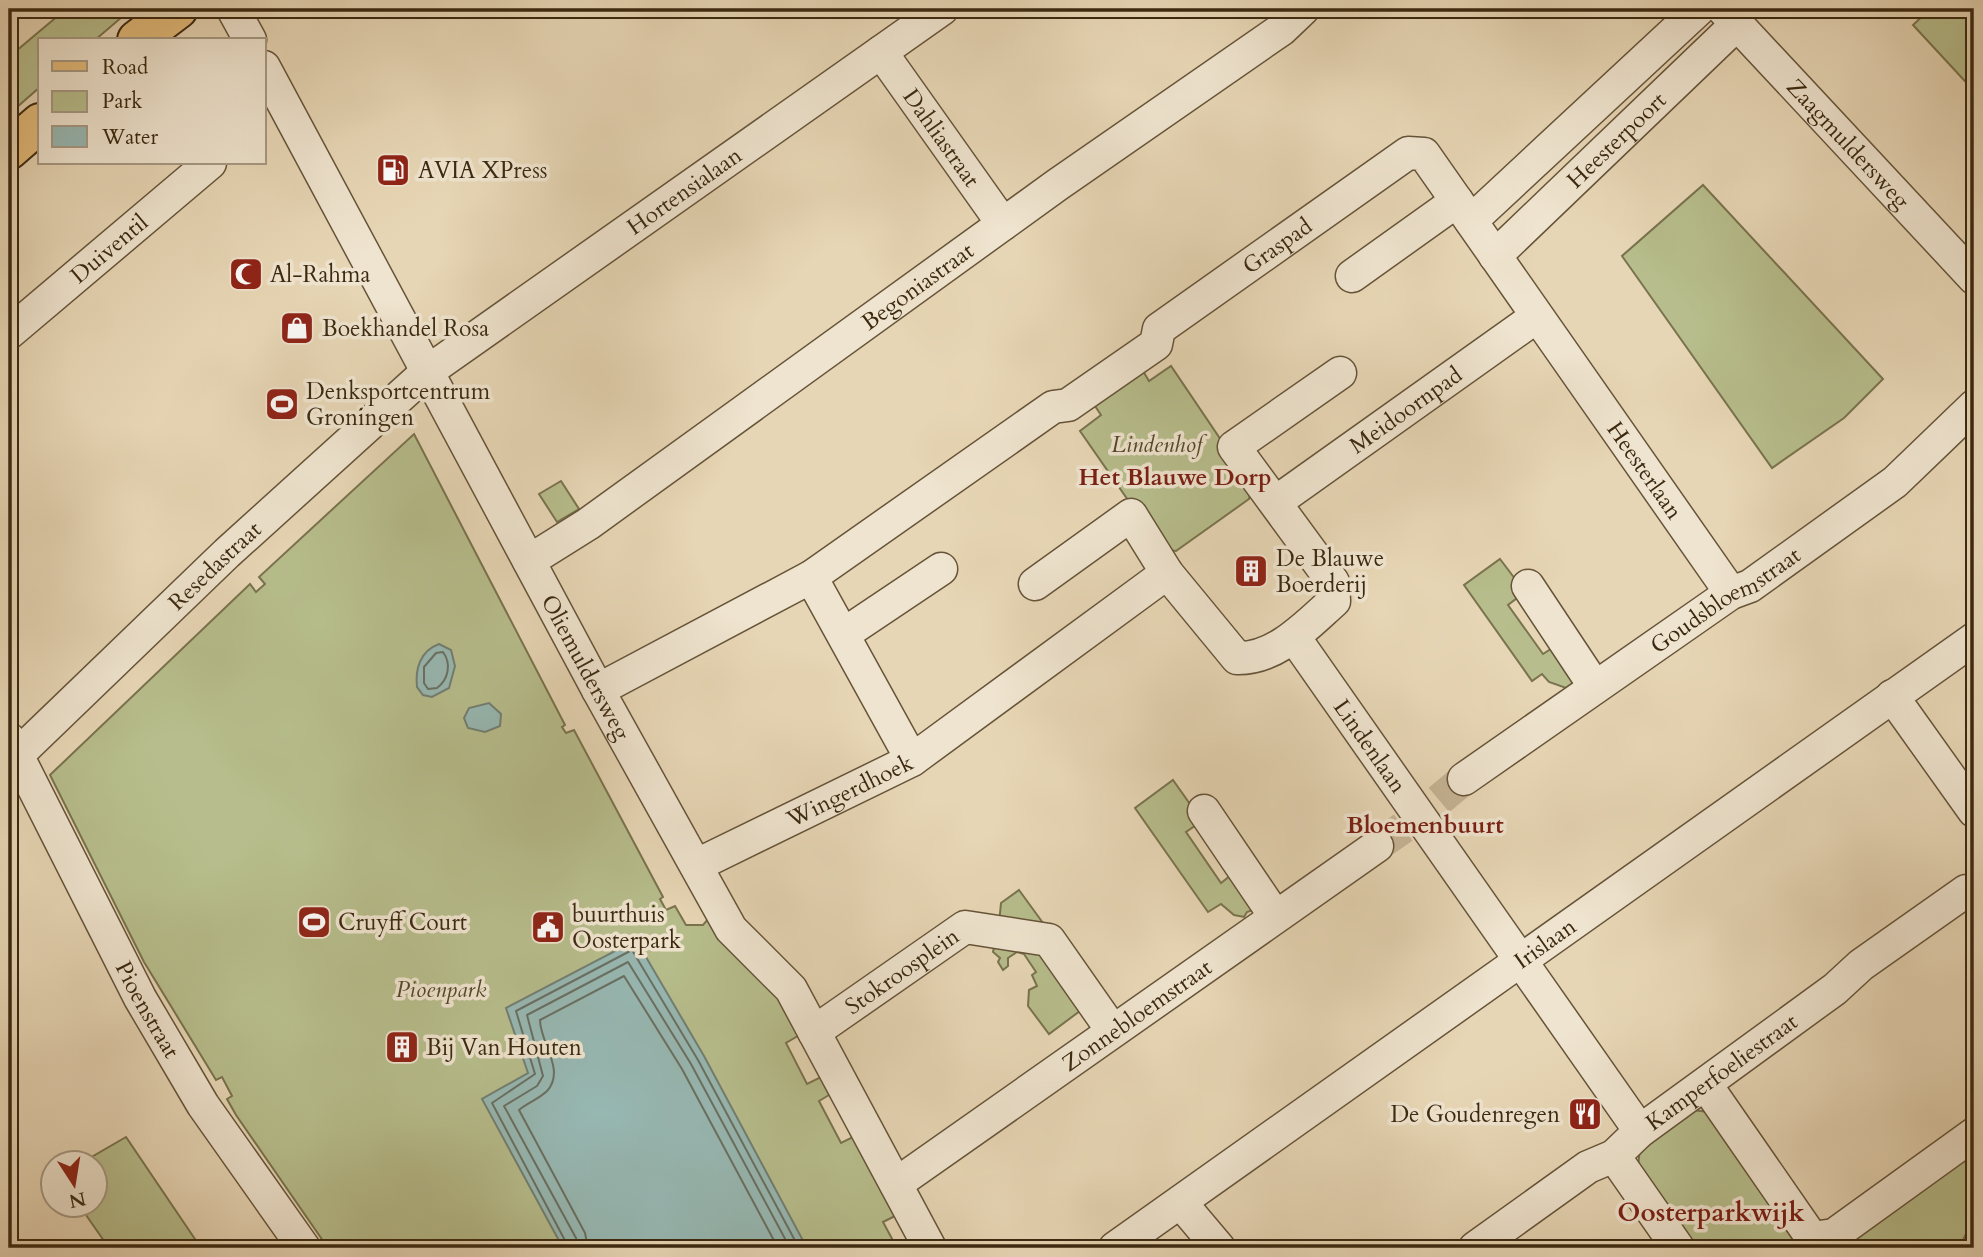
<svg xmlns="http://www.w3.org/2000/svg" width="1983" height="1257" viewBox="0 0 1983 1257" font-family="Cardo,serif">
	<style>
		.green { fill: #b7bd8c; stroke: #79734e; stroke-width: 2 }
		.water { fill: #97b8b3; stroke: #727f72; stroke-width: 2 }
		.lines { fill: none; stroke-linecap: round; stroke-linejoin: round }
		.shore { stroke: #697062; stroke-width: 2 }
		.minor-tunnel { stroke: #c5b394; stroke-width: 32; stroke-dasharray: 32 16; stroke-linecap: butt }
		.minor-casing { stroke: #665439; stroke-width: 35 }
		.major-casing { stroke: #3b2910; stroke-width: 42 }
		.minor { stroke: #efe4cf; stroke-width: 32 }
		.major { stroke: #e4bb7a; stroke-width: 38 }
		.labels { text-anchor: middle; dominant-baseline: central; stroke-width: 7; stroke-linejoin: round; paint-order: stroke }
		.street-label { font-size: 23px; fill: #3b2910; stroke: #efe4cf }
		.poi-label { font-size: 23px; fill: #3b2910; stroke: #efe4cf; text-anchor: start }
		.park-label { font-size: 23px; font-style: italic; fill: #544729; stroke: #efe4cf }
		.neighbourhood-label { font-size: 24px; font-weight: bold; fill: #7a1f14; stroke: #efe4cf }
		.quarter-label { font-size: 26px; font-weight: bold; fill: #7a1f14; stroke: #efe4cf }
	</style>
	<rect width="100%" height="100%" fill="#e7d6b5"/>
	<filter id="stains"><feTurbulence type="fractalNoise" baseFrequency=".00286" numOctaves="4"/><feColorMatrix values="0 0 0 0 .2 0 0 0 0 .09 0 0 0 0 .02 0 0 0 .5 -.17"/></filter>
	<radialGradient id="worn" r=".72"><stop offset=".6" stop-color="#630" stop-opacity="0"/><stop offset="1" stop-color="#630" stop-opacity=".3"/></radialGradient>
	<g class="green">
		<path d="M66 9 129 11 95 40H40V87L9 114V57Z"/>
		<path d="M1930 9H1974V91L1913 25Z"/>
		<path d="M1703 185 1883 379 1844 418 1772 468 1622 256Z"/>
		<path d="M1140 366 1149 381 1171 366 1252 486 1249 499 1176 551 1162 549 1080 431 1101 415 1091 400Z"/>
		<path d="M414 434 565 725 562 727 566 733 574 730 663 897 660 899 666 910 675 906 686 925H703L709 918 778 992 803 1033 786 1043 807 1084 825 1075 834 1092 819 1101 841 1143 857 1135 899 1214 883 1222 897 1248H328L236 1115 227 1099 232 1096 222 1077 216 1080 144 962 50 775 250 584 256 592 265 584 259 577Z"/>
		<path d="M561 481 579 509 557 522 539 494Z"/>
		<path d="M1500 559 1525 592 1508 605 1543 654 1560 643 1576 681 1566 688 1549 682 1542 674 1532 681 1464 585Z"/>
		<path d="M1173 780 1202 821 1186 832 1221 883 1236 871 1253 910 1247 912 1244 917 1234 915 1221 904 1208 912 1135 808Z"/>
		<path d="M1019 890 1051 934 999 924 1001 903Z"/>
		<path d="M996 938 1046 947 1088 1005 1049 1034 1028 1006 1029 990 1037 986 1032 975 1036 972 1024 954 1017 952 1008 958V966L1003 970 998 962 1000 958 993 952Z"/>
		<path d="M1693 1110 1708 1112 1800 1241 1789 1248H1687L1637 1178 1640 1147Z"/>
		<path d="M126 1137 201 1248H109L79 1205 94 1204V1162H83Z"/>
		<path d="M1974 1151V1218L1959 1248H1837Z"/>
	</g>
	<g class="water">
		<path d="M439 644 451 650 455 666 449 688 432 697 423 695 417 687C415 669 420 651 439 644Z"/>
		<path d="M489 703 501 714 500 726 485 732 468 728 464 718 469 708Z"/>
		<path d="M636 940 704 1056 807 1248H563L482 1099 528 1073 506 1008Z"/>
	</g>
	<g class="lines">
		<g class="shore">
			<path d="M443 652C452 664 448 680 437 688L428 689 424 683V667L436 653Z"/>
			<path d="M569 1248 492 1103 535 1074 516 1011 632 950 698 1060 799 1248"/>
			<path d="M578 1248 576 1238 504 1106 537 1086 543 1076 527 1015 628 962 691 1064 790 1248"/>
			<path d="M588 1248 585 1233 519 1110C527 1103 539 1099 547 1091 566 1070 540 1043 540 1020L624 976 682 1069 778 1248"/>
		</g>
		<g class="minor-tunnel">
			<path d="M1439 800 1464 779"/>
			<path d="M1377 846 1404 827"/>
		</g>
		<g class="minor-casing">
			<g id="minor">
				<path d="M233 9 250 40"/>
				<path id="s1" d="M1723 9 1974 278"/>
				<path id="s2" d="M881 52 1003 224"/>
				<path id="s3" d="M264 67 598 690 731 929 791 989 930 1248"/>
				<path d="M1471 221 1699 9"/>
				<path id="s4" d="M1495 256 1737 24"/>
				<path d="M1352 276 1457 201"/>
				<path id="s5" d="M9 333 210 163"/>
				<path id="s6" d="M1276 502 1536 317"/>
				<path id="s7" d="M529 561 588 524 1057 185 1282 29 1303 9"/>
				<path d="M811 577 912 760"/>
				<path d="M1035 584 1131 515 1167 573 1237 658C1276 659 1306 626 1334 601L1333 582 1234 447 1340 373"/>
				<path d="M1528 586 1595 687"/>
				<path d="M844 634 941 569"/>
				<path id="s8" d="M1294 637 1640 1131"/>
				<path id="s9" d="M598 690 811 577 1053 407 1068 405 1156 344 1159 329 1408 153 1424 154 1731 593"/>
				<path d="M1892 696 1974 811"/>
				<path id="s10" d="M9 739 140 998 203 1105 304 1248"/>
				<path id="s11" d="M9 763 227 553 427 372 942 9"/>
				<path id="s12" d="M1464 779 1731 593 1750 586 1895 482 1974 406"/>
				<path d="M1204 811 1275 916"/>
				<path id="s13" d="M697 865 912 760 1167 573"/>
				<path id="s14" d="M814 1032 965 927 1049 940 1112 1030"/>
				<path d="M1706 1085 1812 1238 1834 1235 1974 1134"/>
				<path d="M1614 1156 1678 1248"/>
				<path id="s15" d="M896 1184 1377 846"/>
				<path d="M1181 1203 1219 1248"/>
				<path id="s16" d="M1115 1248 1974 639"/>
				<path id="s17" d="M1475 1248 1588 1167 1614 1156 1640 1131 1835 989 1861 965 1966 891"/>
			</g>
		</g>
		<g class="major-casing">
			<g id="major">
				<path d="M137 40 178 9"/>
				<path d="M9 150 40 123"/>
			</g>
		</g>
		<use href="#minor" class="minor"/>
		<use href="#major" class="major"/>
	</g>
	<defs>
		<g id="fuel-square" transform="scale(1.75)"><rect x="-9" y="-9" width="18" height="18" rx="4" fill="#8f2418" stroke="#efe4cf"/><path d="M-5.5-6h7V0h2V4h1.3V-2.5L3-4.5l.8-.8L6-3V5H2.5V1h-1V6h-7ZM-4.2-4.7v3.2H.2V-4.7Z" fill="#fff"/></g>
		<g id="mosque-square" transform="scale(1.75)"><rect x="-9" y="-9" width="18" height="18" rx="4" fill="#8f2418" stroke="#efe4cf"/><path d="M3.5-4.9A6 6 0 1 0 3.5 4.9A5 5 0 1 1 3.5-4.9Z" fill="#fff"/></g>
		<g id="shop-square" transform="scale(1.75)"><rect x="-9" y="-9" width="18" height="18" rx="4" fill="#8f2418" stroke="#efe4cf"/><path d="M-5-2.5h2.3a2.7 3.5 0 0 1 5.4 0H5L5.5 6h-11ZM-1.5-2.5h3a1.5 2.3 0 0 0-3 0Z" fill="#fff"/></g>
		<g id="stadium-square" transform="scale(1.75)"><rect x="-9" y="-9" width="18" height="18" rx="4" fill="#8f2418" stroke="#efe4cf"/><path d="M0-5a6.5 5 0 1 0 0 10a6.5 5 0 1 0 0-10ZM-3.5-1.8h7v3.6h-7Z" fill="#fff"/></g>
		<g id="building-square" transform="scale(1.75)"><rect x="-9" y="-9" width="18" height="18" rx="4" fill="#8f2418" stroke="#efe4cf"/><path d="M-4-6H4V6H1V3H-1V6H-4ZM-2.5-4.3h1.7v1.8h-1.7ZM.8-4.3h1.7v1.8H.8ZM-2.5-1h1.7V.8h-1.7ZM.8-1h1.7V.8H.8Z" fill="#fff"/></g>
		<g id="civic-square" transform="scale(1.75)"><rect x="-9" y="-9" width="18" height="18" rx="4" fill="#8f2418" stroke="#efe4cf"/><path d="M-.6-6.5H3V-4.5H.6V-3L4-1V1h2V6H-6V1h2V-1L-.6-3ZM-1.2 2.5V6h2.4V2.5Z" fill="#fff"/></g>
		<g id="restaurant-square" transform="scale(1.75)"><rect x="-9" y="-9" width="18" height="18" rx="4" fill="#8f2418" stroke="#efe4cf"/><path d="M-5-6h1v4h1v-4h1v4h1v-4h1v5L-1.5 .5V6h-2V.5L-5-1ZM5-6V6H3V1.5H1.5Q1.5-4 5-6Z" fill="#fff"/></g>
	</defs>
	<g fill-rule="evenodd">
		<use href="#fuel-square" x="393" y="170"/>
		<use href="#mosque-square" x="246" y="274"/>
		<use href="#shop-square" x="297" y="328"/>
		<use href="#stadium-square" x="282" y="404"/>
		<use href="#building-square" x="1251" y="571"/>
		<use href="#stadium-square" x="314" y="922"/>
		<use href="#civic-square" x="548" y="927"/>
		<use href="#building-square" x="402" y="1047"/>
		<use href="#restaurant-square" x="1585" y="1114"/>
	</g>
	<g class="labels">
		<g class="street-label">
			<text stroke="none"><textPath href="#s2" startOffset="105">Dahliastraat</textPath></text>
			<text stroke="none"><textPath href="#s4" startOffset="168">Heesterpoort</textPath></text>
			<text stroke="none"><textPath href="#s1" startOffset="184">Zaagmuldersweg</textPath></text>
			<text stroke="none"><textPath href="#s11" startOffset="887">Hortensialaan</textPath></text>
			<text stroke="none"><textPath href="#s9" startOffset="819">Graspad</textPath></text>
			<text stroke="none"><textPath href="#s5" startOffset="131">Duiventil</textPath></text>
			<text stroke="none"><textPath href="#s7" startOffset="476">Begoniastraat</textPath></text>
			<text stroke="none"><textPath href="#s6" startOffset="159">Meidoornpad</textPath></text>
			<text stroke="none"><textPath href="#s9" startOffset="1381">Heesterlaan</textPath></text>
			<text stroke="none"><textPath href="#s11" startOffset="285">Resedastraat</textPath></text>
			<text stroke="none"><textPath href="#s12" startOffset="317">Goudsbloemstraat</textPath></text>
			<text stroke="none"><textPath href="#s3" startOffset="681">Oliemuldersweg</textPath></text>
			<text stroke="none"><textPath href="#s8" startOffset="133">Lindenlaan</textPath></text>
			<text stroke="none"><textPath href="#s13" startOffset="170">Wingerdhoek</textPath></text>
			<text stroke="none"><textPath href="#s16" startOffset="527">Irislaan</textPath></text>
			<text stroke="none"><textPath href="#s14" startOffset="107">Stokroosplein</textPath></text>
			<text stroke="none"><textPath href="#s10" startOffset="304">Pioenstraat</textPath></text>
			<text stroke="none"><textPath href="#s15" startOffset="294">Zonnebloemstraat</textPath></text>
			<text stroke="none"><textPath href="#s17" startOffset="304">Kamperfoeliestraat</textPath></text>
		</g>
		<g class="poi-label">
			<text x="418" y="170">AVIA XPress</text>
			<text x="270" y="274">Al-Rahma</text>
			<text x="322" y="328">Boekhandel Rosa</text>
			<text x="306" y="391">Denksportcentrum<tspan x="306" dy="26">Groningen</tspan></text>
			<text x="1276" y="558">De Blauwe<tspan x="1276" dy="26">Boerderij</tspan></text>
			<text x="572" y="914">buurthuis<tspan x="572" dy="26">Oosterpark</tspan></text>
			<text x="338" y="922">Cruyff Court</text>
			<text x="426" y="1047">Bij Van Houten</text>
			<text x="1560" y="1114" text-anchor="end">De Goudenregen</text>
		</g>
		<g class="park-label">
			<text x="1157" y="444">Lindenhof</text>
			<text x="441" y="989">Pioenpark</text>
		</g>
		<g class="neighbourhood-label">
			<text x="1175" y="477">Het Blauwe Dorp</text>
			<text x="1425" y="825">Bloemenbuurt</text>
		</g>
		<g class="quarter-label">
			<text x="1711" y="1212">Oosterparkwijk</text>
		</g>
	</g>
	<rect width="1983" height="1257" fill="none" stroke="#e7d6b5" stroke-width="35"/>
	<rect x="10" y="10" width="1962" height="1236" fill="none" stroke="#3b2910" stroke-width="3.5"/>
	<rect x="18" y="18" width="1948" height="1222" fill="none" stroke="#3b2910" stroke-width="2"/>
	<rect x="38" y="38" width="228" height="126" fill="#efe4cf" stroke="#a79983" stroke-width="2"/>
	<rect x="52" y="61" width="35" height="10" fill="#e4bb7a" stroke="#a79983" stroke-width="2"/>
	<text x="102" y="74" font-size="21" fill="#3b2910">Road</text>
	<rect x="52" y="91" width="35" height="21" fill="#b7bd8c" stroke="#a79983" stroke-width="2"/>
	<text x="102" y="108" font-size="21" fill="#3b2910">Park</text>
	<rect x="52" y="126" width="35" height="21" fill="#97b8b3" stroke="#a79983" stroke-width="2"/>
	<text x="102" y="144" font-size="21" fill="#3b2910">Water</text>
	<g transform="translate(74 1184) rotate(168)"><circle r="33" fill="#efe4cf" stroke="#a79983" stroke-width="2"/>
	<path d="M0-5L12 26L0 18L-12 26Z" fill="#8f2418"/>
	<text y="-10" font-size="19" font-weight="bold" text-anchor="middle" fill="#3b2910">N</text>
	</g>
	<rect width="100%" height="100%" filter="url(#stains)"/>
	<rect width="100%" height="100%" fill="url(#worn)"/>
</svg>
